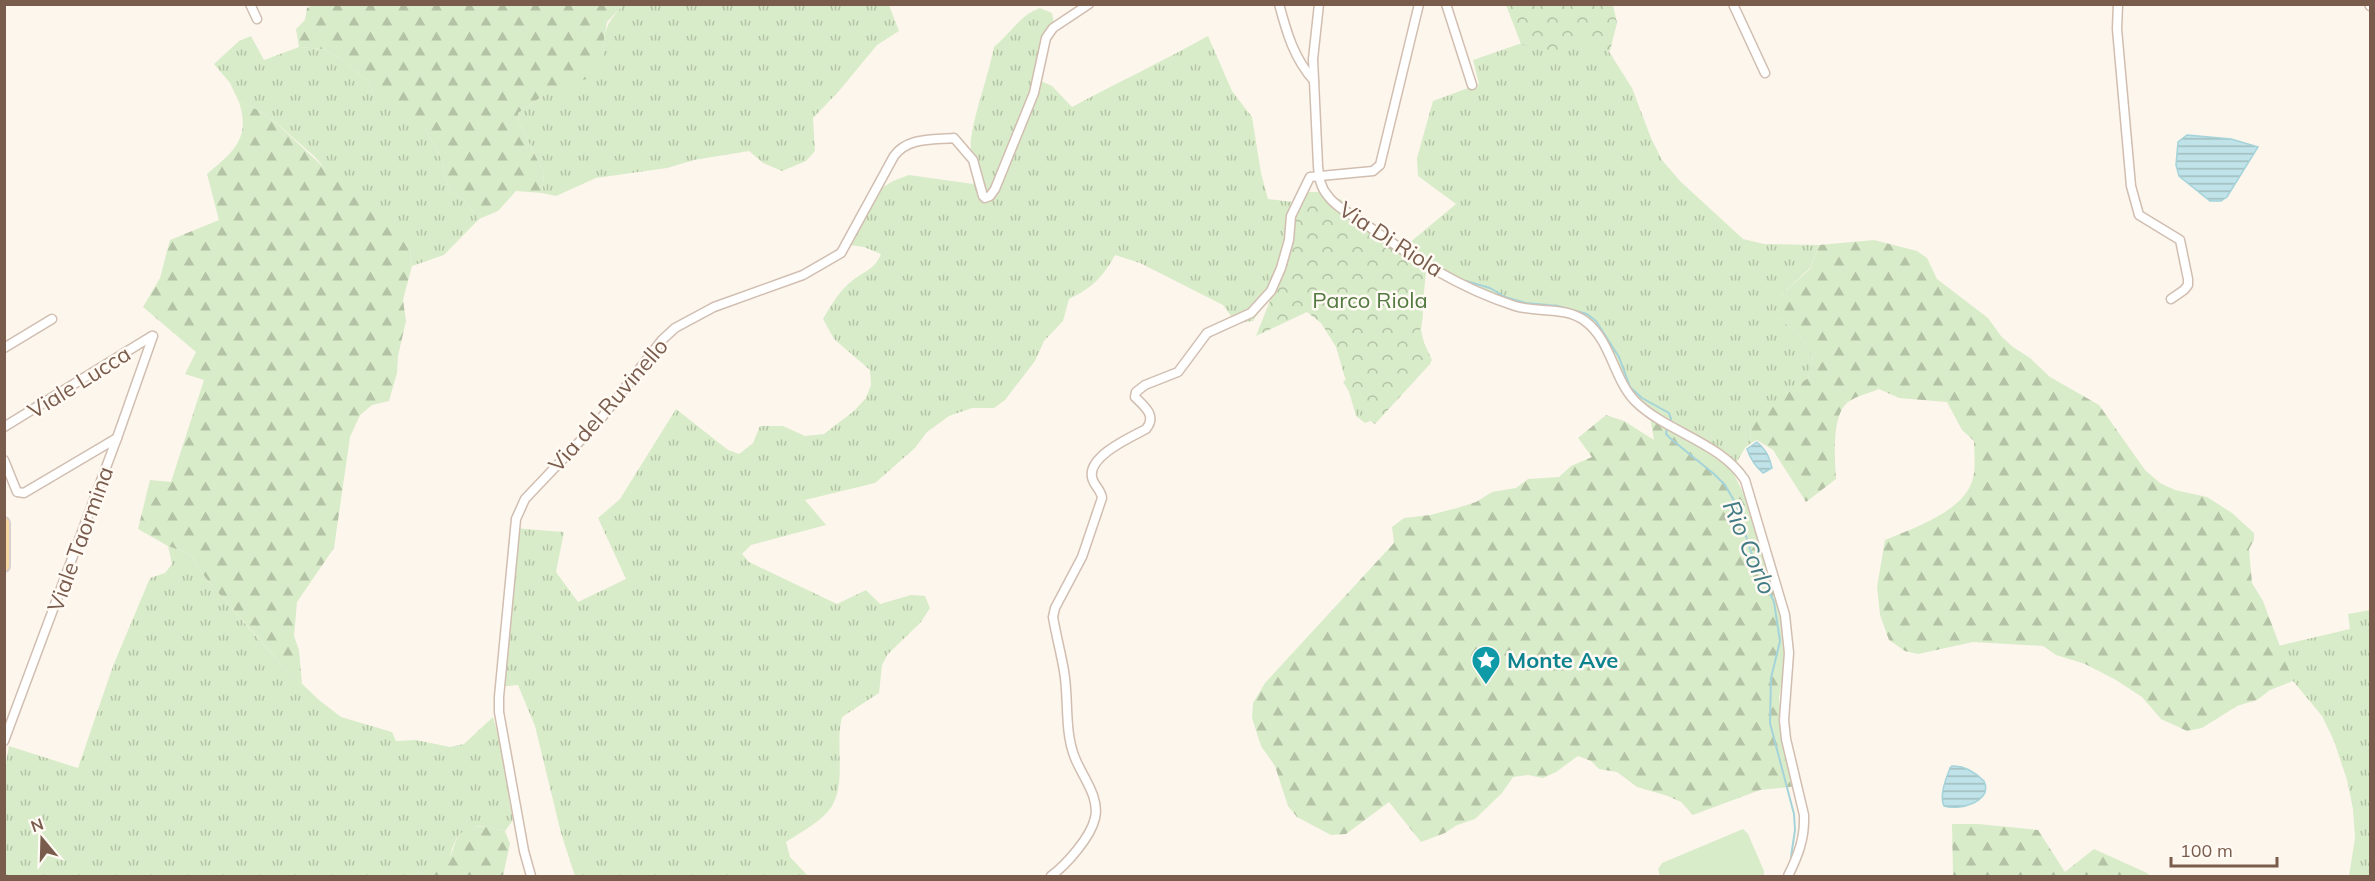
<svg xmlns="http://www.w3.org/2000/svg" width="2375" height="881" viewBox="0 0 2375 881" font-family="Mulish,sans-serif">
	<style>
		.grass { fill: url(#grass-tufts) }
		.forest { fill: url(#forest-firs) }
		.park { fill: url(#park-crowns) }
		.garden { fill: #d8ecc9 }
		.water { fill: url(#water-rules); stroke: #a5d3da; stroke-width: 1.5 }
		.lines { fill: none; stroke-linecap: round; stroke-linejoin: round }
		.stream { stroke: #a5d3da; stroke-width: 2 }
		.minor-casing { stroke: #d1beb0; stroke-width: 11 }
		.major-casing { stroke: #dad1cd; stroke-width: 14 }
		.minor { stroke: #fff; stroke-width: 8 }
		.major { stroke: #fbd9a5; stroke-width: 10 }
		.labels { text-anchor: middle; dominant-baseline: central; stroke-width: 5; stroke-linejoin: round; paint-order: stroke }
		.street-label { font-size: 22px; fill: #7a5c4d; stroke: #fffaf3 }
		.park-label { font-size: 22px; fill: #537a41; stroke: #fffaf3 }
		.culture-label { font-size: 22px; font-weight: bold; fill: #0d838f; stroke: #fffaf3; text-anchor: start }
		.water-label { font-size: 24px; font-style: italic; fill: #437c86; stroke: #fffaf3 }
	</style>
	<defs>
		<pattern id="grass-tufts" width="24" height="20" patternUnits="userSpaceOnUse" patternTransform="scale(1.5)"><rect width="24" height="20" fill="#d8ecc9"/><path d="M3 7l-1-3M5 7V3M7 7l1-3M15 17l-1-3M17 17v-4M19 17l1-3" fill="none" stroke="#b4c2a5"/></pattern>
		<pattern id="forest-firs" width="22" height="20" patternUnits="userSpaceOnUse" patternTransform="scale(1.5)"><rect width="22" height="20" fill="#d8ecc9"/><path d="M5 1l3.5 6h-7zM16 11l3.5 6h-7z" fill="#b4c2a5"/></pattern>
		<pattern id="park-crowns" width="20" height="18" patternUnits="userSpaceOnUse" patternTransform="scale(1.5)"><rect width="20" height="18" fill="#d8ecc9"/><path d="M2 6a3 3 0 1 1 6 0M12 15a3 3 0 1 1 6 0" fill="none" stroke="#b4c2a5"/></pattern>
		<pattern id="water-rules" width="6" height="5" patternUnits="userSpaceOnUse" patternTransform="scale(1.5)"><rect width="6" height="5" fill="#bfe3e8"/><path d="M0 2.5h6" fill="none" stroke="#a0bbbe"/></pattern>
	</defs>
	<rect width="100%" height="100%" fill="#fdf6ec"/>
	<g class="grass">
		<path d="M623 5H889L899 31 877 45 839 91 813 118 815 151 806 161 782 171 763 163 749 151 694 160 667 168 596 178 556 196 542 193 544 173 519 123 518 113 541 97 564 86 603 59C604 31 604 26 623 5Z"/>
		<path d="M1040 8 1052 13 1054 24 1045 44 1039 80 1052 86 1072 107C1117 83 1163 61 1208 36L1232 91 1252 117 1261 173 1268 199 1311 204 1327 199H1340L1403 248 1456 204 1418 176 1417 158 1433 101 1479 84 1473 60 1525 42 1579 39 1597 43 1608 50 1632 88 1651 138 1662 160 1680 181 1743 239 1764 244 1819 245 1810 268 1778 298V317L1803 339 1813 360 1808 378 1750 424 1751 443 1745 448 1732 470 1635 399 1614 363 1578 315 1541 310 1497 298 1455 275 1425 264 1420 294 1423 314 1421 330 1424 343 1432 360 1382 416 1365 423 1356 416 1328 319 1272 292 1253 321 1236 323 1223 305 1140 263 1115 255C1104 276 1091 289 1069 299L1063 321 1044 341 1035 361 1005 400 994 408H972L949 416 927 432 915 448 875 483 805 500 826 525 751 545 742 554 749 562 837 604 866 590 880 604 911 595 925 596 930 608 921 622 888 654 882 665 879 693 842 717C835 743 846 780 833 804 825 820 801 832 786 842L790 857 808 876H575L561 833 535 726 518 685 496 687 513 528 564 532 556 572 578 602 626 579 598 518 620 499 676 409 728 450 739 454 753 443 760 426H783L805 436 824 434 854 411 866 398 871 385 870 370 834 339 823 319C831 305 840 290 853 280 866 270 874 270 881 254L864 247 842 244 872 194 893 181 909 175 973 184C976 168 969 154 971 138 976 107 988 77 994 47 1011 33 1020 15 1040 8Z"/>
		<path d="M251 36 264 60 299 47 323 49 343 60 368 82 374 96 415 117 424 126 443 162 445 178 451 192 464 200 479 219 444 255 412 266 409 247 333 178 315 157 273 120 258 110 239 102 230 83 214 64 239 41Z"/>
		<path d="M168 546 190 554 205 577 248 627 281 664 319 700 341 717 392 732 396 741 416 740 450 747 464 744 493 717 499 738 513 820 505 831C482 825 463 821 453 846 451 850 451 856 449 860 441 872 422 871 410 876H5L4 775 9 746 78 768 113 666 150 578 165 573 172 564Z"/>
		<path d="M2370 610V876H2349L2355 838 2353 809 2347 780 2334 741 2322 716 2293 681 2278 646 2350 629 2348 614Z"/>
	</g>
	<g class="forest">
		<path d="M315 4H623V5L607 22 604 38 603 59 591 77 541 97 518 113 519 123 544 173 542 193 516 191 498 211 479 219 464 200 451 192 445 178 443 162 424 126 415 118 402 119 374 96 368 82 343 60 323 49 299 47 296 29 305 20 307 8Z"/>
		<path d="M239 102 258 110 273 120 409 247 412 266 403 300 406 321 398 356 397 373 389 401 372 405 360 415 350 437 334 548 297 602 294 636 299 650 302 684 281 664 222 597 205 577 190 554 168 546 138 529 150 480 171 482 204 380 185 374 196 352 143 307 160 278 170 240 219 220 207 174C233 152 251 139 239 102Z"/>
		<path d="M1874 240 1917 251 1927 258 1937 279 1988 318 2001 336 2013 347 2030 358 2050 377 2099 405 2145 470 2160 483 2175 490 2207 497 2232 513 2254 533V540L2249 549 2252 583 2263 601 2293 681 2270 690 2257 700 2237 706 2202 728 2187 731 2161 719 2142 697 2116 680 2085 664 2056 655 2043 646 1973 642 1918 654 1905 651 1889 640 1880 615 1877 587 1885 540C1911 529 1966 511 1973 478 1976 467 1974 453 1974 441L1962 430 1947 402 1899 398 1879 389C1870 393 1856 396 1848 402 1831 415 1835 460 1836 479L1806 502 1773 450 1757 440 1751 443 1750 424 1766 408 1808 378 1813 360 1803 339 1778 317V298L1810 269 1819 245Z"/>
		<path d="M1649 411 1732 470 1748 503 1777 589 1785 637V664L1779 698 1781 715 1799 786 1760 790 1693 815 1681 802 1668 796 1637 787 1617 772 1599 769 1591 761 1578 756 1556 772 1543 778 1528 775 1513 777 1502 793 1475 819 1457 825 1445 833 1421 842 1389 802 1346 834 1331 835 1297 817 1288 806 1275 766 1261 746 1252 718 1253 703 1265 683 1394 543 1392 527 1404 518 1430 515 1457 508 1476 502 1492 492 1516 488 1528 479 1559 477 1571 466 1592 457 1578 438 1606 415 1624 421 1654 440Z"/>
		<path d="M1952 824H1978L2038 830 2065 872 2094 849 2147 873 2150 876H1953Z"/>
		<path d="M469 827H489L505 831 510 844 503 876H410C422 871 436 872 446 862 457 852 449 840 469 827Z"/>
	</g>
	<g class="park">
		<path d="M1506 5H1613L1617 23 1610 51 1590 43 1580 44 1562 51 1546 52 1521 44Z"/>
		<path d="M1308 192H1320L1326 202 1426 272 1420 331 1431 363 1375 424 1366 418 1343 382 1353 374 1321 323 1307 312 1256 336 1283 268 1294 217Z"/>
	</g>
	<path class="garden" d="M1743 829 1748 834 1764 871V876H1660L1658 869 1662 863Z"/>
	<g class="water">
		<path d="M2187 135 2231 139 2258 147 2227 197 2221 201H2210L2179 176 2176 165 2178 142Z"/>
		<path d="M1757 442C1765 448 1770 458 1772 468L1763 473C1756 467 1750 458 1747 449Z"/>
		<path d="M1952 766C1964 765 1976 773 1984 781 1994 802 1958 811 1944 806 1939 795 1946 779 1950 768Z"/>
	</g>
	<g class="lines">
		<g class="stream">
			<path d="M1466 281 1490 288 1505 297 1526 303 1558 306 1587 314 1596 321 1619 357 1630 387 1642 398 1669 413 1671 419 1669 423"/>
			<path d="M1667 428 1666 434 1671 439 1714 474 1725 485 1736 504 1751 552 1774 602 1780 641 1771 678 1770 723 1794 814 1795 830 1791 857"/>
		</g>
		<g class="minor-casing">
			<g id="minor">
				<path d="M250 4 257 19"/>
				<path d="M1279 4C1287 34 1294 58 1314 81"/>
				<path d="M1319 4 1313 59 1318 166C1319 177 1320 187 1328 196 1336 207 1352 215 1364 223 1411 257 1459 288 1515 306 1537 313 1565 306 1585 321 1611 340 1613 378 1635 401 1666 432 1720 442 1745 480L1785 615 1789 653 1784 720 1786 739 1804 815C1805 838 1798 856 1788 876"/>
				<path d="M1446 4 1472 85"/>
				<path d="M1733 4 1765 73"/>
				<path d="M2118 4 2117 29 2131 186 2139 215 2180 240 2188 279V285L2184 290 2171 299"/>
				<path d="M2369 4 2370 6"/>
				<path d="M4 348 52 319"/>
				<path d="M4 427 152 336"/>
				<path d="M4 460 17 492 24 493 117 438"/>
				<path d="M4 741 117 438 153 336"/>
				<path d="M531 876 524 851 499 712V697L516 519 525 499 599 421 662 340 675 328 714 307 803 275 841 253 894 156C908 137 933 140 954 138L973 160 983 196 985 198 990 196 995 189 1034 93 1046 38 1053 28 1089 4"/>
				<path d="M1051 876C1066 865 1091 837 1095 818 1100 797 1082 776 1075 758 1064 731 1069 699 1064 671 1061 653 1056 635 1053 617L1055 608 1082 557 1102 498C1101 489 1093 485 1092 477 1088 456 1131 437 1146 429 1157 416 1145 407 1135 397L1136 392 1145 385 1178 372 1207 333 1251 313 1271 291 1281 268 1289 240 1291 216 1310 177 1373 171 1380 165 1419 4"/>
			</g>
		</g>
		<g class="major-casing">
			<path id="major" d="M4 523V566"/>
		</g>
		<use href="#minor" class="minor"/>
		<use href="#major" class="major"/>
	</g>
	<defs>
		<g id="sight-pin" transform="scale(1.5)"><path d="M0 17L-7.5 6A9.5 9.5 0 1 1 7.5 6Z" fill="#0f9aa8" stroke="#fffaf3"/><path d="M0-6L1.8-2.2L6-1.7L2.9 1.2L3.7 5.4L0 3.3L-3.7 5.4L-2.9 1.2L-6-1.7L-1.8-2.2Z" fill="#fff"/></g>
	</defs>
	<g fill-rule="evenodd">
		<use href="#sight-pin" x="1486" y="660"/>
	</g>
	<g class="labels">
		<g class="street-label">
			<text transform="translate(1391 239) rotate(33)">Via Di Riola</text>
			<text transform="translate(79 382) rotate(-32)">Viale Lucca</text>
			<text transform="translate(608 405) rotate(-49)">Via del Ruvinello</text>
			<text transform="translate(80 539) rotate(-70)">Viale Taormina</text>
		</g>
		<g class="park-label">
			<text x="1370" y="300">Parco Riola</text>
		</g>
		<g class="culture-label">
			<text x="1507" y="660">Monte Ave</text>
		</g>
		<g class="water-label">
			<text transform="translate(1750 547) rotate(67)">Rio Corlo</text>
		</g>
	</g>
	<rect width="2375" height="881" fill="none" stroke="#7a5c4d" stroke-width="12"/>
	<g transform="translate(42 839) rotate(341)" stroke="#fffaf3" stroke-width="4.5" paint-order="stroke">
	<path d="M0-4.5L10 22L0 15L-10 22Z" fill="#7a5c4d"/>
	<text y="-9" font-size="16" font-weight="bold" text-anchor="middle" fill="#7a5c4d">N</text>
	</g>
	<path d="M2171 857v9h106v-9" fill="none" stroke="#7a5c4d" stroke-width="3"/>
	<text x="2180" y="857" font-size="18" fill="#7a5c4d" stroke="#fffaf3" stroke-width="4.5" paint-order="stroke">100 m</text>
</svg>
